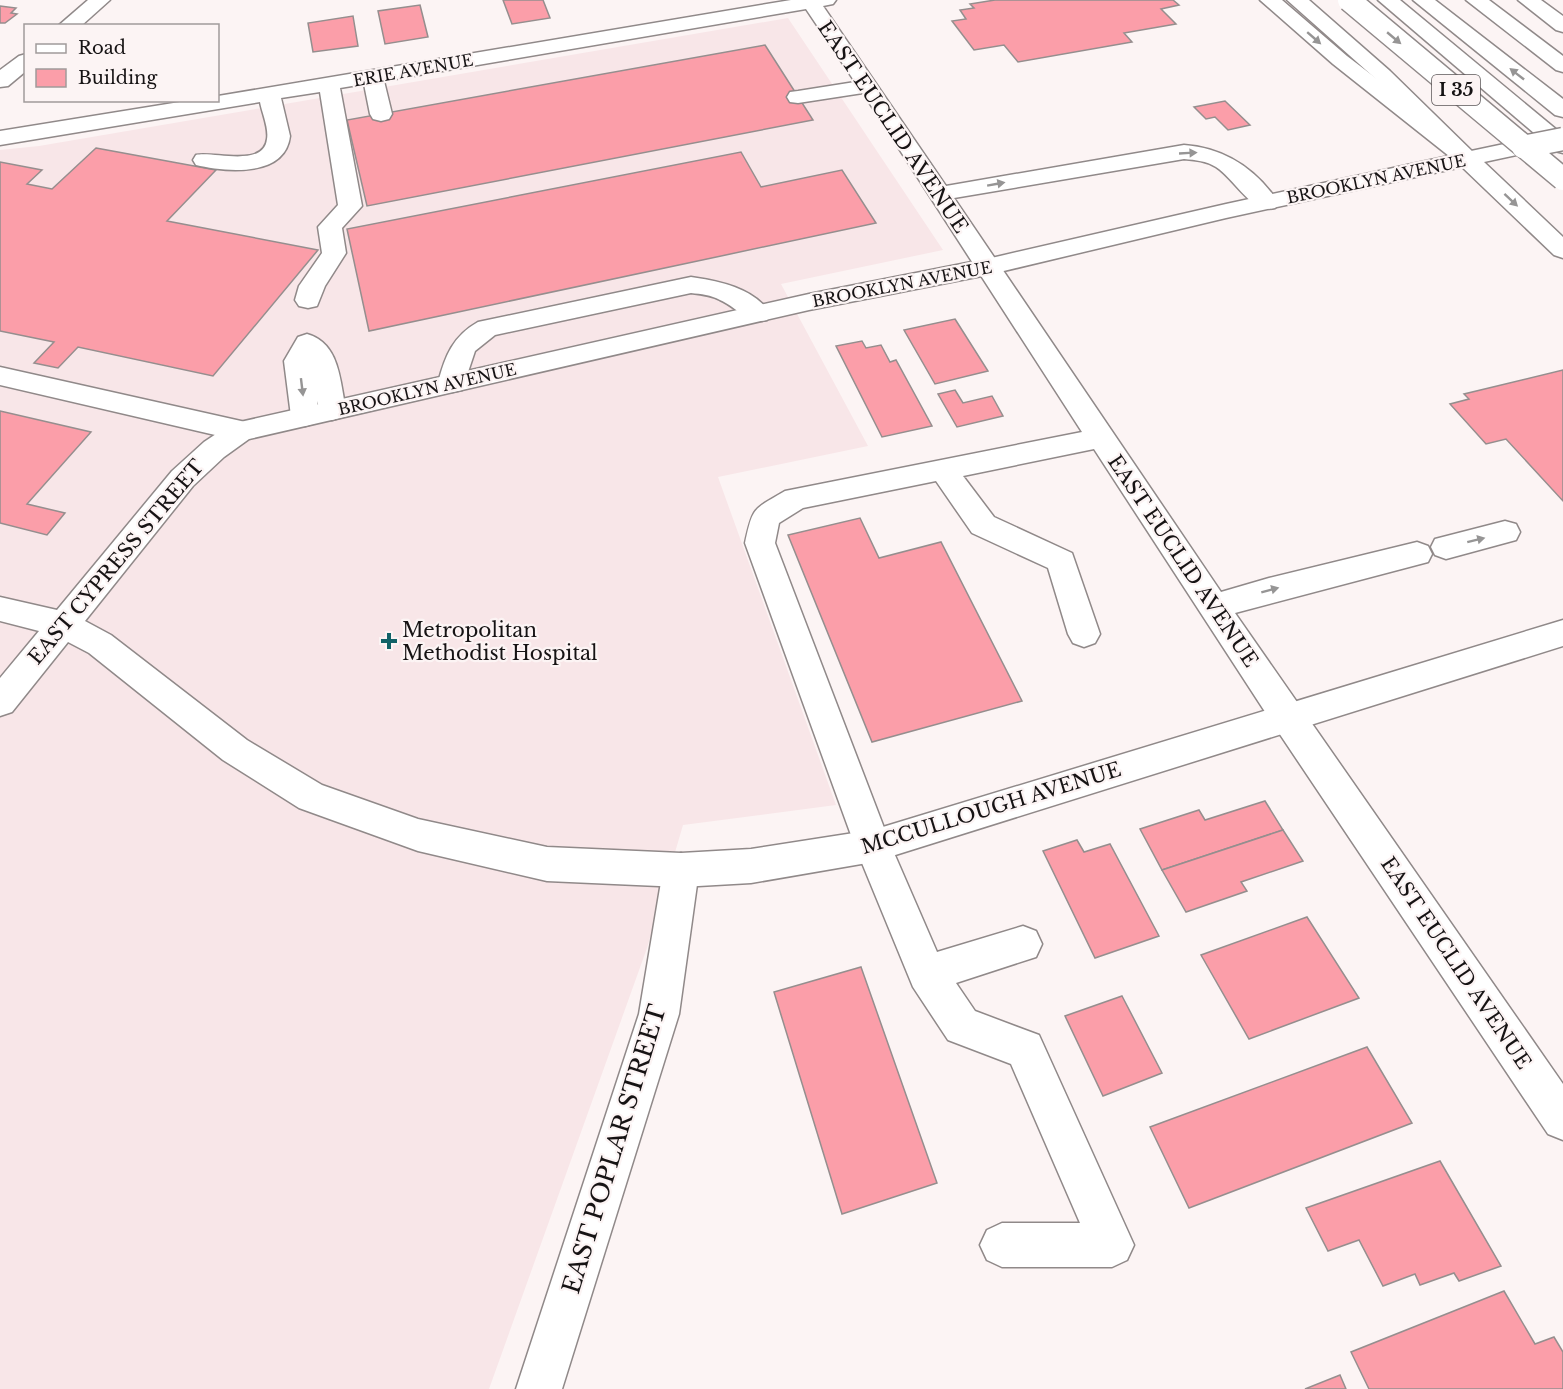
<svg xmlns="http://www.w3.org/2000/svg" width="1563" height="1389" viewBox="0 0 1563 1389" font-family="'Libre Baskerville',serif">
	<style>
		.built { fill: #f8e6e8 }
		.building { fill: #fb9ea9; stroke: #958e8e; stroke-width: 1.5 }
		.lines { fill: none; stroke-linecap: round; stroke-linejoin: round }
		.minor-casing { stroke: #908989; stroke-width: 3 }
		.major-casing { stroke: #908989; stroke-width: 3 }
		.highway-casing { stroke: #908989; stroke-width: 3 }
		.minor { fill: #fff; fill-rule: evenodd }
		.major { fill: #fff; fill-rule: evenodd }
		.highway { fill: #fff; fill-rule: evenodd }
		.major-bridge-casing { stroke: #908989; stroke-width: 25; stroke-linecap: butt }
		.highway-bridge-casing { stroke: #908989; stroke-width: 25; stroke-linecap: butt }
		.major-bridge { stroke: #fff; stroke-width: 22 }
		.highway-bridge { stroke: #fff; stroke-width: 22 }
		.oneway { fill: #969595 }
		.poi-dot { fill: #126267; stroke: #fcf4f4; stroke-width: 2 }
		.labels { text-anchor: middle; dominant-baseline: central; stroke-width: 4.5; stroke-linejoin: round; paint-order: stroke }
		.far-street-label { font-size: 16px; fill: #161314; stroke: #fcf4f4 }
		.shield { fill: #fcf4f4; stroke: #5b5657; stroke-width: 1.5 }
		.shield-label { font-size: 18px; font-weight: bold; fill: #161314 }
		.street-label { font-size: 20px; fill: #161314; stroke: #fcf4f4 }
		.poi-label { font-size: 20px; fill: #161314; stroke: #fcf4f4; text-anchor: start }
		.near-street-label { font-size: 24px; fill: #161314; stroke: #fcf4f4 }
	</style>
	<rect width="100%" height="100%" fill="#fcf4f4"/>
	<path class="built" d="M788 18 943 250 781 284 868 446 718 477 836 805 683 825 647 948 489 1389H0V150L39 146Z"/>
	<g class="building">
		<path d="M503 0H543L550 18 512 24Z"/>
		<path d="M995 0H1173L1179 5 1161 9 1176 24 1124 33 1132 42 1018 62 1004 45 974 50 952 21 966 19 960 10 974 8 970 4Z"/>
		<path d="M420 5 428 37 385 44 378 11Z"/>
		<path d="M0 6 16 8 11 13 17 14 5 23H0Z"/>
		<path d="M353 16 358 46 313 52 308 23Z"/>
		<path d="M765 45 813 120 367 206 347 120Z"/>
		<path d="M1225 101 1250 125 1228 130 1215 117 1206 119 1194 107Z"/>
		<path d="M96 148 216 170 167 221 318 250 213 376 78 347 58 368 34 363 54 342 0 331V162L42 170 27 184 52 189Z"/>
		<path d="M741 152 761 187 842 170 876 223 369 331 347 229Z"/>
		<path d="M955 319 988 371 935 384 904 330Z"/>
		<path d="M862 341 866 348 881 345 890 362 896 360 932 426 882 437 836 346Z"/>
		<path d="M1563 370V501L1506 439 1486 444 1450 404 1469 399 1464 394Z"/>
		<path d="M955 390 963 403 992 396 1003 416 957 427 938 394Z"/>
		<path d="M0 411 91 432 27 504 65 513 47 535 0 523Z"/>
		<path d="M860 518 879 558 941 542 1022 701 872 742 788 535Z"/>
		<path d="M1265 801 1283 830 1162 870 1140 829 1199 810 1205 820Z"/>
		<path d="M1283 830 1303 861 1241 882 1247 891 1186 912 1162 870Z"/>
		<path d="M1077 840 1084 852 1110 844 1159 936 1095 958 1043 851Z"/>
		<path d="M1307 917 1359 998 1249 1039 1201 955Z"/>
		<path d="M861 967 937 1183 842 1214 774 992Z"/>
		<path d="M1122 996 1162 1073 1103 1096 1065 1016Z"/>
		<path d="M1367 1047 1412 1123 1189 1208 1150 1127Z"/>
		<path d="M1440 1161 1501 1266 1459 1281 1454 1273 1420 1285 1415 1274 1383 1286 1359 1240 1328 1251 1306 1208Z"/>
		<path d="M1504 1291 1535 1344 1554 1337 1563 1352V1389H1369L1351 1352Z"/>
		<path d="M1340 1375 1346 1389H1305Z"/>
	</g>
	<g class="lines">
		<g class="minor-casing">
			<g id="minor">
				<path d="M88 0H110L81 26H58Z"/>
				<path d="M791 0H836L833 4 823 6 946 186 1184 145C1225 148 1256 169 1279 203L1275 208C1251 214 1235 179 1216 167 1206 161 1196 160 1184 159L954 198 1221 592 1269 578 1417 542 1428 546 1432 554 1428 562 1235 613 1563 1084V1140L1548 1134 1275 727 1094 449 963 476 994 517 1072 553 1100 634 1095 643 1084 647 1073 643 1068 634 1048 568 972 533 936 481 803 508 779 523 775 543 891 846 937 952 1023 926 1036 931 1042 944 1036 957 956 983 975 1011 1039 1035 1134 1245 1127 1260 1112 1267H1002L987 1260 980 1245 987 1230 1002 1223H1080L1011 1064 948 1040 913 987 855 846 745 543C753 506 753 510 785 491L1082 432 863 93 798 103 790 102 787 97 790 92 798 91 855 82 806 9 384 81 392 114 389 119 381 121 373 119 370 114 364 84 340 88 362 206 342 228 346 253 325 286 317 306 308 308 299 306 295 300 299 286 322 253 318 227 338 205 320 92 281 98 290 136C285 178 225 172 196 165L193 160 196 155C213 151 264 168 267 139 269 128 262 113 260 102L0 145V131L192 100H218V96Z"/>
				<path d="M26 54V71L8 86 0 87V70L19 56Z"/>
				<path d="M691 277C719 281 754 288 771 314L767 320C747 325 737 307 720 300 711 295 701 294 691 293L495 335 475 351 462 390 452 392 442 390 438 383C445 356 453 336 478 322Z"/>
				<path d="M307 334C340 343 340 382 346 410L342 417 332 420 322 417 317 401 319 416 315 423 305 426 295 423 291 416 284 361 298 337Z"/>
				<path d="M0 367 241 421 251 424 255 431 251 438 241 441 0 385Z"/>
				<path d="M1505 521 1516 524 1520 532 1516 540 1446 559 1435 555 1431 547 1435 539Z"/>
				<path d="M681 853 694 858 699 870 679 1014 562 1389H516L639 1014 663 870 668 858Z"/>
			</g>
		</g>
		<g class="major-casing">
			<path id="major" d="M1260 0H1282L1347 56 1471 151 1523 140 1531 142 1534 147 1531 152 1484 162 1563 237V258L1554 255 1462 167 1226 218 987 275 809 310 249 439 224 457 193 486 85 621 111 635 247 740 322 785 418 819 547 847 681 853 751 849 873 830 1563 620V646L873 862 751 883 681 887 547 881 418 851 299 808 223 760 89 653 68 642 12 712 0 716V678L39 631 0 621V597L57 610 172 471 204 442 231 424 809 294 987 259 1226 204 1449 156 1333 64Z"/>
		</g>
		<g class="highway-casing">
			<g id="highway">
				<path d="M1287 0H1309L1390 71 1476 155 1479 160 1476 165 1468 167 1460 165 1376 79Z"/>
				<path d="M1378 0H1400L1563 135V153L1555 151Z"/>
				<path d="M1413 0H1435L1563 99V117L1555 115Z"/>
				<path d="M1466 0H1489L1563 56V72L1556 70Z"/>
				<path d="M1518 0H1541L1563 16V32L1556 30Z"/>
			</g>
		</g>
		<use href="#minor" class="minor"/>
		<use href="#major" class="major"/>
		<use href="#highway" class="highway"/>
		<g class="major-bridge-casing">
			<path id="major-bridge" d="M1523 147 1563 139"/>
		</g>
		<g class="highway-bridge-casing">
			<path id="highway-bridge" d="M1349 0 1563 179"/>
		</g>
		<use href="#major-bridge" class="major-bridge"/>
		<use href="#highway-bridge" class="highway-bridge"/>
	</g>
	<defs><path id="oneway-solid" d="M-6-.8H1V-3.2L6.5 0L1 3.2V.8H-6Z" transform="scale(1.5)"/></defs>
	<g class="oneway">
		<use href="#oneway-solid" transform="translate(1314 38) rotate(41)"/>
		<use href="#oneway-solid" transform="translate(1394 38) rotate(40)"/>
		<use href="#oneway-solid" transform="translate(1517 74) rotate(-142)"/>
		<use href="#oneway-solid" transform="translate(1188 153) rotate(-3)"/>
		<use href="#oneway-solid" transform="translate(996 184) rotate(-10)"/>
		<use href="#oneway-solid" transform="translate(1511 200) rotate(43)"/>
		<use href="#oneway-solid" transform="translate(302 387) rotate(83)"/>
		<use href="#oneway-solid" transform="translate(1476 540) rotate(-14)"/>
		<use href="#oneway-solid" transform="translate(1270 590) rotate(-15)"/>
	</g>
	<path class="poi-dot" d="M386 632h6v6h6v6h-6v6h-6v-6h-6v-6h6z"/>
	<g class="labels">
		<g class="far-street-label">
			<text transform="translate(413 70) rotate(-10)">ERIE AVENUE</text>
			<text transform="translate(1376 179) rotate(-12)">BROOKLYN AVENUE</text>
			<text transform="translate(902 284) rotate(-11)">BROOKLYN AVENUE</text>
			<text transform="translate(427 389) rotate(-13)">BROOKLYN AVENUE</text>
		</g>
		<rect class="shield" x="1432" y="75" width="48" height="30" rx="4.5"/>
		<g class="shield-label">
			<text x="1456" y="90">I 35</text>
		</g>
		<g class="street-label">
			<text transform="translate(893 127) rotate(56)">EAST EUCLID AVENUE</text>
			<text transform="translate(1183 561) rotate(56)">EAST EUCLID AVENUE</text>
			<text transform="translate(116 562) rotate(-50)">EAST CYPRESS STREET</text>
			<text transform="translate(991 808) rotate(-17)">MCCULLOUGH AVENUE</text>
			<text transform="translate(1456 963) rotate(56)">EAST EUCLID AVENUE</text>
		</g>
		<g class="poi-label">
			<text x="402" y="630">Metropolitan<tspan x="402" dy="23">Methodist Hospital</tspan></text>
		</g>
		<g class="near-street-label">
			<text transform="translate(614 1149) rotate(-73)">EAST POPLAR STREET</text>
		</g>
	</g>
	<rect x="24" y="24" width="195" height="78" fill="#fcf4f4" stroke="#a09a9a" stroke-width="1.5"/>
	<rect x="36" y="44" width="30" height="9" fill="#ffffff" stroke="#a09a9a" stroke-width="1.5"/>
	<text x="78" y="54" font-size="18" fill="#161314">Road</text>
	<rect x="36" y="69" width="30" height="18" fill="#fb9ea9" stroke="#a09a9a" stroke-width="1.5"/>
	<text x="78" y="84" font-size="18" fill="#161314">Building</text>
</svg>
